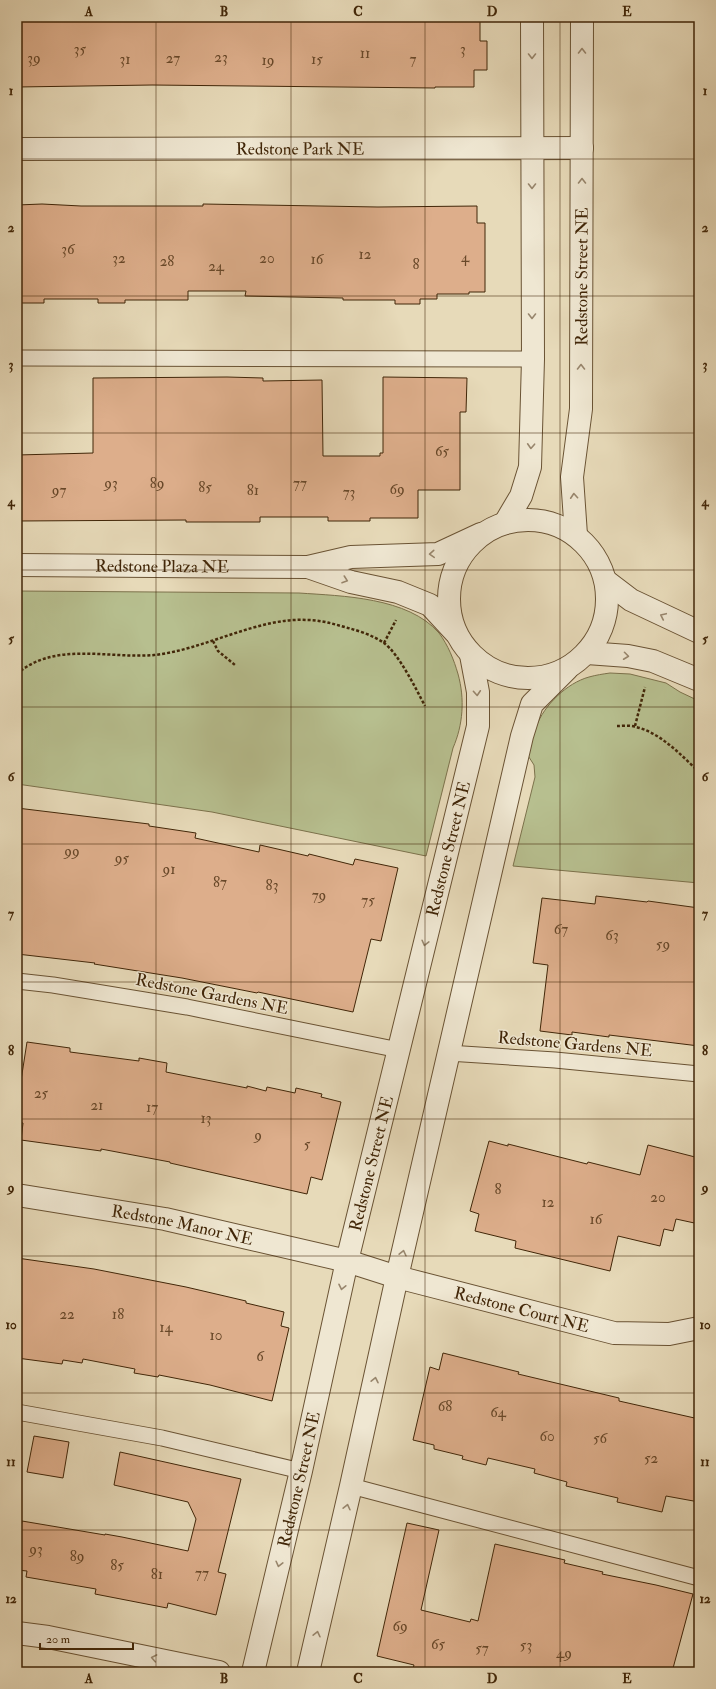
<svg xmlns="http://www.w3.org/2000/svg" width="716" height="1689" viewBox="0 0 716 1689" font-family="'IM FELL Double Pica',serif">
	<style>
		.green { fill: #b7bf8f; stroke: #7c724c }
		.building { fill: #ddae8b; stroke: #412608 }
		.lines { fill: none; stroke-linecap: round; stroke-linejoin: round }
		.service-casing { stroke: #6a5334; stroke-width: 17 }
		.minor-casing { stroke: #6a5334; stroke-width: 24 }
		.tertiary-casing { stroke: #6a5334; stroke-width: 24 }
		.path { stroke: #412608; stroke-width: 2.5; stroke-dasharray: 3 2; stroke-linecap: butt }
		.service { stroke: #efe7d2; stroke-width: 15 }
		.minor { stroke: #efe7d2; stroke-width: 22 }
		.tertiary { stroke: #efe7d2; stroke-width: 22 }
		.oneway { stroke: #98866d }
		.grid { fill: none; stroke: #412608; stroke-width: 1; stroke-opacity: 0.55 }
		.labels { text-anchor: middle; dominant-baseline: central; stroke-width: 3; stroke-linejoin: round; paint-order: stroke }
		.number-label { font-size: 15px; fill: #684829 }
		.street-label { font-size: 17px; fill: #412608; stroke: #efe7d2 }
		.neatline { fill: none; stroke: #412608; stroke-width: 1.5 }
		.grid-label { font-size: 13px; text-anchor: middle; font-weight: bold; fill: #412608 }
	</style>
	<rect width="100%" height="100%" fill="#e7dab9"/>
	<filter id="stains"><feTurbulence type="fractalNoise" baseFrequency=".005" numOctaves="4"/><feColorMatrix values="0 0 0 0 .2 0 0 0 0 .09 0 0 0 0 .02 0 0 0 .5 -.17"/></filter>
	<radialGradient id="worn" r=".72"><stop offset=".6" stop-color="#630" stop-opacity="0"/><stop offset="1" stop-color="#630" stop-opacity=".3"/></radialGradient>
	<g class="green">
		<path d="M17 591 299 593C342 596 408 597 439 633 448 645 454 660 458 674 465 699 463 725 453 748L426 856 212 812 17 784Z"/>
		<path d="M610 673 630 674 666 683 680 692 699 701V883L513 866 535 777 534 765 527 754C530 745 532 735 536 727 544 705 567 683 589 677 596 675 603 674 610 673Z"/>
	</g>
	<g class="building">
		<path d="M17 17H480V41H487V70H474V87H435V88L152 85 17 87Z"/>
		<path d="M42 204 81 206H203V204L378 207 477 206V223H485V292H469V294H437V299H420V304H395V300H343V298L245 296 246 291H188V300H125V303H98V299H44V303H17V205Z"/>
		<path d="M227 377 263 378V381L322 380 323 456H380V453H383V377L467 378 466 412H460V490H418V518H370V521H328V517H260V522H186V520L17 521V455L93 453V378Z"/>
		<path d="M17 808 149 824V826L196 833 195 838 259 852 260 845 308 856 309 854 353 865 355 859 398 868 381 941 371 939 353 1012 258 992 257 993 182 978 94 964 95 963 17 954Z"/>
		<path d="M596 896 647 902 648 901 699 908V1046L609 1035V1037L572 1032V1035L540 1031 548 965 533 963 542 898 595 904Z"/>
		<path d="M27 1042 70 1048V1052L139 1061V1058L167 1063 166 1072 247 1088V1086L266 1091 267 1087 295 1093 296 1088 322 1094 321 1097 341 1102 322 1180 311 1177 307 1194 170 1163V1162L101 1149V1151L21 1140 23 1123 17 1122V1106Z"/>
		<path d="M489 1141 508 1146V1144L587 1164 588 1162 640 1175 648 1145 699 1158V1224L676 1219 673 1231 664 1229 660 1246 618 1236 610 1271 515 1248 516 1241 475 1231 479 1214 470 1211Z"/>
		<path d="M17 1258 94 1269 186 1287 246 1301V1303L284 1312 281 1326 289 1328 272 1401 210 1385 159 1375 158 1377 134 1373 135 1369 83 1359 82 1363 63 1360 62 1364 17 1358Z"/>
		<path d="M443 1353 519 1372 518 1374 619 1398V1401L699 1419V1502L666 1496 662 1512 617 1502 618 1498 566 1486 567 1482 534 1473 535 1469 488 1458 486 1465 462 1459 463 1456 434 1449V1445L413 1440 430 1367 439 1370Z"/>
		<path d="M34 1436 69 1442 63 1478 27 1472Z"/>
		<path d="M120 1452 241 1479 218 1572 226 1574 216 1615 168 1603 167 1608 95 1594 96 1589 26 1577 27 1571 17 1570V1552L22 1521 105 1535V1534L122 1537 188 1551 196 1519 188 1502 114 1485Z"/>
		<path d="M407 1523 439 1530 421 1610 470 1622 471 1619 478 1621 495 1544 565 1560 564 1563 603 1572 602 1574 656 1585 693 1594 672 1672H412L414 1665 377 1656Z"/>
	</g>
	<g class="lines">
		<g class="service-casing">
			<g id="service">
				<path d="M17 358 533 359"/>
				<path d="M17 981 53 985 187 1007 399 1050"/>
				<path d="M448 1053 555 1060 699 1074"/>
				<path d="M17 1412 162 1438 301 1471"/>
				<path d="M351 1486 699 1578"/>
			</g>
		</g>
		<g class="minor-casing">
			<g id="minor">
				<path id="s1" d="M17 149 582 148"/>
				<path id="s2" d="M17 565 308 567 351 557 438 554 481 534"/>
				<path d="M308 567 351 582 398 592 430 605 455 632"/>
				<path d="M606 581 631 600 699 632"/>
				<path d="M587 653 628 656 653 661 699 680"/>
				<path id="s3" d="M17 1195 165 1219 347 1261 397 1277 614 1333 669 1334 699 1328"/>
			</g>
		</g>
		<g class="tertiary-casing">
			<g id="tertiary">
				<circle cx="528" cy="599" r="79"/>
				<path d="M505 523 521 496 530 467 533 359 532 17"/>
				<path id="s4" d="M576 535 572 477 581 409 582 17"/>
				<path d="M17 1633 48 1637 219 1672"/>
				<path id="s5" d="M253 1672 301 1471 347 1261 478 726V692L471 655"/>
				<path d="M308 1672 351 1486 397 1277 522 736 532 704 567 669"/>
			</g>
		</g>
		<g class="path">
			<path d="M213 641 218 651 235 665"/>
			<path d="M384 643 396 620"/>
			<path d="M17 674C54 641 109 659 154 655 204 650 258 617 307 620 321 620 334 624 348 628 360 631 374 636 384 643 399 654 416 689 425 706"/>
			<path d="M617 726C623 726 630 725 636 727 661 733 681 755 699 772"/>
			<path d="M635 726 645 687"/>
		</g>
		<use href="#service" class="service"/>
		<use href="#minor" class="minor"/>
		<use href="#tertiary" class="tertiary"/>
	</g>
	<defs><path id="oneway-chevron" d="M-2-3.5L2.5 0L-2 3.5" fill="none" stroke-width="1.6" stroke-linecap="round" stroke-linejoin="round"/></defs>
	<g class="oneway">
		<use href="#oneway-chevron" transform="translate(582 51) rotate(-90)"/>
		<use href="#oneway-chevron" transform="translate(532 56) rotate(90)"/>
		<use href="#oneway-chevron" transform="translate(582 181) rotate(-90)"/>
		<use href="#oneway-chevron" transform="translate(532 186) rotate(90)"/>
		<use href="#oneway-chevron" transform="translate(532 316) rotate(90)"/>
		<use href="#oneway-chevron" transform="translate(581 367) rotate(-90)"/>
		<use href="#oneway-chevron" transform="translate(531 446) rotate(93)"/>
		<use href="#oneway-chevron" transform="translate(574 496) rotate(-94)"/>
		<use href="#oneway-chevron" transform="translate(432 554) rotate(176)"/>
		<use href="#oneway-chevron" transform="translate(345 580) rotate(19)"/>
		<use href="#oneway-chevron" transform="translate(663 616) rotate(-155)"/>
		<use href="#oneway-chevron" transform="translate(626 656) rotate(7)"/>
		<use href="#oneway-chevron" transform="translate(477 693) rotate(86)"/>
		<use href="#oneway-chevron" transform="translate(425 943) rotate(104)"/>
		<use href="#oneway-chevron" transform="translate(403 1253) rotate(-77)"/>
		<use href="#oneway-chevron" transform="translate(342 1287) rotate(102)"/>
		<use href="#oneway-chevron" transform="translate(375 1380) rotate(-78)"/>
		<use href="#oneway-chevron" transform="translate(347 1507) rotate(-77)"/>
		<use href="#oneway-chevron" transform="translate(279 1564) rotate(104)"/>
		<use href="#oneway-chevron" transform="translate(317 1634) rotate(-77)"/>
		<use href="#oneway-chevron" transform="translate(154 1658) rotate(-169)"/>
	</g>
	<path class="grid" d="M156 17V1672M291 17V1672M425 17V1672M560 17V1672M17 159H699M17 296H699M17 433H699M17 570H699M17 707H699M17 844H699M17 982H699M17 1119H699M17 1256H699M17 1393H699M17 1530H699"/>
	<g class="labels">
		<g class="number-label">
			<text x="80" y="49">35</text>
			<text x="463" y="49">3</text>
			<text x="365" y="53">11</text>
			<text x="221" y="57">23</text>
			<text x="34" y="58">39</text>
			<text x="173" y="58">27</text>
			<text x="125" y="59">31</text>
			<text x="317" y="59">15</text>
			<text x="413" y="59">7</text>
			<text x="268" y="60">19</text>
			<text x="68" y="249">36</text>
			<text x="365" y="254">12</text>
			<text x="465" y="257">4</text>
			<text x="119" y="258">32</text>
			<text x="267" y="258">20</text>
			<text x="317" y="259">16</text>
			<text x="167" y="261">28</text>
			<text x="416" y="264">8</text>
			<text x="216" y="266">24</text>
			<text x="442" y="451">65</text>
			<text x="111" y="483">93</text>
			<text x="157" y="483">89</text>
			<text x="300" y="483">77</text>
			<text x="205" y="487">85</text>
			<text x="397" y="489">69</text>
			<text x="59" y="490">97</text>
			<text x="253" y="490">81</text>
			<text x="349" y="492">73</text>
			<text x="72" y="851">99</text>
			<text x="122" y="858">95</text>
			<text x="169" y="869">91</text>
			<text x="220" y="882">87</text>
			<text x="272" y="885">83</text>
			<text x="319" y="895">79</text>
			<text x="368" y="900">75</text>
			<text x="561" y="929">67</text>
			<text x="612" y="935">63</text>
			<text x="663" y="944">59</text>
			<text x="41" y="1093">25</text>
			<text x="97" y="1105">21</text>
			<text x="152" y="1107">17</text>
			<text x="206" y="1118">13</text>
			<text x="258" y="1135">9</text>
			<text x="307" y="1144">5</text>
			<text x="498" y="1189">8</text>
			<text x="658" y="1197">20</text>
			<text x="548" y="1202">12</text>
			<text x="596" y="1219">16</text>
			<text x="67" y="1314">22</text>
			<text x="118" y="1314">18</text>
			<text x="166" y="1327">14</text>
			<text x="216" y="1335">10</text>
			<text x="260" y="1356">6</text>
			<text x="445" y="1406">68</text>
			<text x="498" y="1412">64</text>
			<text x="547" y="1436">60</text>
			<text x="600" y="1438">56</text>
			<text x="651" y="1458">52</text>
			<text x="36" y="1549">93</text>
			<text x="77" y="1556">89</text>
			<text x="117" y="1565">85</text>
			<text x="202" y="1573">77</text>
			<text x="157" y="1574">81</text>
			<text x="400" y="1626">69</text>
			<text x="438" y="1644">65</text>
			<text x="526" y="1645">53</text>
			<text x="482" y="1648">57</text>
			<text x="564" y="1653">49</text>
		</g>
		<g class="street-label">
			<text stroke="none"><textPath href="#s1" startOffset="283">Redstone Park NE</textPath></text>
			<text stroke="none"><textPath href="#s4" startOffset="259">Redstone Street NE</textPath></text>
			<text stroke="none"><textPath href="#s2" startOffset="145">Redstone Plaza NE</textPath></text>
			<text stroke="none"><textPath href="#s5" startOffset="846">Redstone Street NE</textPath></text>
			<text transform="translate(212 994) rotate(11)">Redstone Gardens NE</text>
			<text transform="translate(575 1044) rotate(5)">Redstone Gardens NE</text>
			<text stroke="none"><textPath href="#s5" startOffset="522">Redstone Street NE</textPath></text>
			<text stroke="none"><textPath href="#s3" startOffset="168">Redstone Manor NE</textPath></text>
			<text stroke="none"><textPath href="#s3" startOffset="518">Redstone Court NE</textPath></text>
			<text stroke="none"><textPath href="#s5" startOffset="198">Redstone Street NE</textPath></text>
		</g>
	</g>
	<rect width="716" height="1689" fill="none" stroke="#e7dab9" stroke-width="44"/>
	<path d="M40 1643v6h93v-6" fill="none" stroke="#412608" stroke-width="2"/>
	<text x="46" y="1643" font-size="12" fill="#412608" stroke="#efe7d2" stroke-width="3" paint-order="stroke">20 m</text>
	<rect x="22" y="22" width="672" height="1645" class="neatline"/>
	<g class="grid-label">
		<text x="89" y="16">A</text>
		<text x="224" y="16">B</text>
		<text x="358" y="16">C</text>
		<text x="492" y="16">D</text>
		<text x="627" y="16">E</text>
		<text x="11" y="95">1</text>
		<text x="705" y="95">1</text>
		<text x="11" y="232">2</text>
		<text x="705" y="232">2</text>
		<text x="11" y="369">3</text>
		<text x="705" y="369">3</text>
		<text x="11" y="506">4</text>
		<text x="705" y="506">4</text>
		<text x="11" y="643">5</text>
		<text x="705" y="643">5</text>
		<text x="11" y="781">6</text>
		<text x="705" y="781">6</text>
		<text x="11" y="918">7</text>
		<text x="705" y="918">7</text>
		<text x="11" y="1055">8</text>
		<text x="705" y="1055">8</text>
		<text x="11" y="1192">9</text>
		<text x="705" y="1192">9</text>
		<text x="11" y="1329">10</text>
		<text x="705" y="1329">10</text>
		<text x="11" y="1466">11</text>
		<text x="705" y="1466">11</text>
		<text x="11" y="1603">12</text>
		<text x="705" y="1603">12</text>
		<text x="89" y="1683">A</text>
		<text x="224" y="1683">B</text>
		<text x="358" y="1683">C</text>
		<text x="492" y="1683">D</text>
		<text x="627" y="1683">E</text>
	</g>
	<rect width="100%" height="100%" filter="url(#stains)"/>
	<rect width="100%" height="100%" fill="url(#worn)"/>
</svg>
